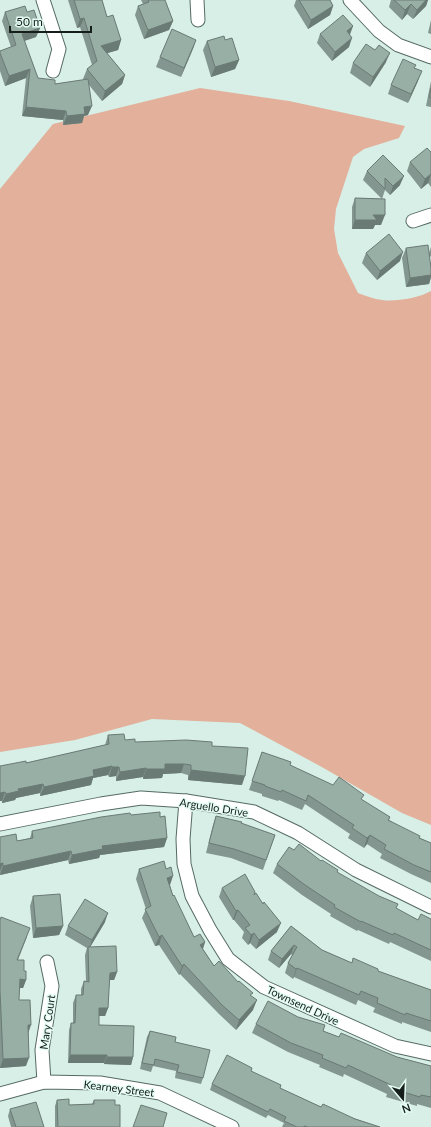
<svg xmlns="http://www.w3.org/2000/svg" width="431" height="1127" viewBox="0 0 431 1127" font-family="Lato,sans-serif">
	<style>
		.green { fill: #e3b09b }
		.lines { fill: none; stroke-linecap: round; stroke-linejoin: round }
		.minor-casing { stroke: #556a63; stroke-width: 15 }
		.minor { stroke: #fff; stroke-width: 13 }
		.wall { fill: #83968f }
		.shaded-wall { fill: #6a7a74 }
		.building { fill: #98afa6; stroke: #6a7a74 }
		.labels { text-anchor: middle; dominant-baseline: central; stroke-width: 3; stroke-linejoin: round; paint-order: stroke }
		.street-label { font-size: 11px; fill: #151e1b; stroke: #e4fcf3 }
	</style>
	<rect width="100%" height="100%" fill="#d7efe6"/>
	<path class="green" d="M200 88 289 101 405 126 399 138 364 149 353 157 336 209 334 229 338 253 358 293C366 296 374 299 382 300 395 302 419 298 431 291V825L402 813 320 766 240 723 152 719 75 740 0 752V189L53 124Z"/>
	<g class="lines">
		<g class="minor-casing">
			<g id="minor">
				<path d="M43 0 59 49 53 71"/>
				<path d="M197 0 198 20"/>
				<path d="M350 0 379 31 398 45 431 57"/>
				<path d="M413 221 431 215"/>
				<path d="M186 801 183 839 184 864 192 896 210 930 228 959 264 987 395 1046 431 1054"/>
				<path d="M0 824 101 804 141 798 186 801 254 812 298 833 356 870 431 907"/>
				<path d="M44 1082 42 1050 52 986 47 962"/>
				<path d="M0 1094 44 1082 100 1083 160 1093 232 1127"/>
			</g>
		</g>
		<use href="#minor" class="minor"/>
	</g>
	<g class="wall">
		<path d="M68 0H102L107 17 121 40 118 50 107 53 125 75 122 84 102 101 89 85 88 115 84 116 82 123 63 125V120L22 116 26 78 5 86 0 71V51L11 47 2 21 5 12H27L40 28 36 37 24 41 38 78 55 84 84 80 83 79 87 69 92 65 80 27 77 28Z"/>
		<path d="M141 0H165L173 21 169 30 144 39 135 15 138 6 143 4Z"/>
		<path d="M296 0H330L333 6 330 15 308 29 294 6Z"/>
		<path d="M391 0H428L426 6 413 19 407 14 402 20 389 7Z"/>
		<path d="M431 20V34L428 33Z"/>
		<path d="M353 26 350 35 349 47 332 61 317 43 320 34Z"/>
		<path d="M196 40 181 77 156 67 160 57Z"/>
		<path d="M225 40 239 60 235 69 211 77 203 50 207 41Z"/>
		<path d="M386 62 370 87 350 73 353 63Z"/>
		<path d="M415 68 418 81 408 103 388 94 391 85Z"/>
		<path d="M431 81V107L426 106Z"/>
		<path d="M431 152V187L428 183 421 189 407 171 410 162Z"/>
		<path d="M383 155 400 185 390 195 385 190 382 199 381 225H375L373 229H352V207L355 198 382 199 363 180 367 171Z"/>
		<path d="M431 247V257L429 255 431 268V277L429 284 406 287 402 258 406 248 429 253Z"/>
		<path d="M366 253 400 261 377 280 362 263Z"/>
		<path d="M108 735 125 740 135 742 212 746 242 785 188 780V775L181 773 163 774 162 778 143 779V777L116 781V776L109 777 108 775 93 778 91 785 40 796V793L16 798 15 800 2 803 0 766 26 763 105 745Z"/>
		<path d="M262 752 362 800 390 817 389 820 420 838 431 843V883L411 874 380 858 382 854 367 844 364 848 348 838 350 834 305 804 302 810 279 800 278 801 262 796V794L249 790Z"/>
		<path d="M131 815 160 817 167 838 164 847 100 855 99 858 69 864 68 860 0 875V837L17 841 30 838 32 831Z"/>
		<path d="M216 816 275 835 263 870 231 858 206 853 213 825Z"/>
		<path d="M294 850 321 861 337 873 396 909 418 920 431 919V961L390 942 389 944 358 930 357 931 330 916 331 914 302 895 273 873 277 864Z"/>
		<path d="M139 869 170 885 173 896 194 937 205 942 203 949 214 966 251 996 253 1010 236 1030 219 1014 180 974 179 975 159 945 155 946 142 918 146 909 136 879Z"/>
		<path d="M222 888 254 895 277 932 256 949 250 943 248 945 242 938 244 932 234 920H233L219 897Z"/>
		<path d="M33 896 63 926 59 935 33 938 30 906Z"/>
		<path d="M0 920 27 937 18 960 24 971 26 980 23 988H19V1000L28 1032 26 1066 0 1068Z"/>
		<path d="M105 922 90 947 117 972 114 980H109L108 1008 105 1016H99V1025L133 1057 131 1065 104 1064V1063H68L69 1030 71 1023H73V1003L76 995H81V989L84 981H86L85 955 87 948 65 935 68 926Z"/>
		<path d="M291 926 322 950 352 963 378 971 431 990V1032L402 1022V1024L373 1012 375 1008 358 1000 356 1005 294 977 293 979 285 973 288 963 292 955 291 954 279 968 268 960 271 951Z"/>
		<path d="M256 1024 323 1031 339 1037 397 1057 431 1066V1108L417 1104V1106L386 1097 387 1094 344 1074 343 1077 319 1067 320 1065 288 1052 252 1033Z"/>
		<path d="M150 1031 175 1042 203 1078 201 1084 175 1078 176 1071 153 1066 151 1072 140 1069 147 1037Z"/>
		<path d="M251 1071 280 1088 321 1107 380 1127H282L284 1123 268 1115 266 1118 210 1090 212 1084Z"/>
		<path d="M57 1100 69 1105 92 1104 94 1100 115 1105 120 1127H55V1106Z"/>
		<path d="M10 1109 44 1127H11L8 1116Z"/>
	</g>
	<g class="shaded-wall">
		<path d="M426 0H428L426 6 413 19 417 10Z"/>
		<path d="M411 4 407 14 402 20 405 10Z"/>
		<path d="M333 6 330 15 308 29 311 20Z"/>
		<path d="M84 18 80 27 77 28 80 19Z"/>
		<path d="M173 21 169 30 144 39 148 30Z"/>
		<path d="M353 26 349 35 347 31Z"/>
		<path d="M40 28 36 37 18 43 22 34Z"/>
		<path d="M352 38 349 47 332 61 335 52Z"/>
		<path d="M121 40 118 50 98 56 101 46Z"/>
		<path d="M196 40 193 49 181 77 184 68Z"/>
		<path d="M390 53 386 62 370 87 373 77Z"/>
		<path d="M239 60 235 69 211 77 215 67Z"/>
		<path d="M30 69 26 78 5 86 9 76Z"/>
		<path d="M422 71 418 81 408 103 411 94Z"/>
		<path d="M125 75 122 84 102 101 105 91Z"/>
		<path d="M92 106 88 115 84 116 82 123 63 125 67 116 84 107Z"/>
		<path d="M26 107 66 111 63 120 22 116Z"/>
		<path d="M431 174 428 183 421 189 425 179Z"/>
		<path d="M404 176 400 185 390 195 393 186Z"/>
		<path d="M373 215H385L381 225H375L373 229H352L355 220Z"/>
		<path d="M403 252 400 261 377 280 380 271Z"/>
		<path d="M431 275V277L429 284 406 287 410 278Z"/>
		<path d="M165 764H184L181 773 163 774 162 778 143 779 146 769Z"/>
		<path d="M112 766 108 775 93 778 91 785 40 796 44 787 93 770Z"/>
		<path d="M112 767H119L116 776 109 777Z"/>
		<path d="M146 768 143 777 116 781 120 772Z"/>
		<path d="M191 770 245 776 242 785 188 780Z"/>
		<path d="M43 784 40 793 16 798 15 800 2 803 6 794 18 789Z"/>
		<path d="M5 792 2 801H0V793Z"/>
		<path d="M370 835 367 844 364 848 367 838Z"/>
		<path d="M167 838 164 847 100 855 99 858 69 864 72 855 102 846Z"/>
		<path d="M71 851 68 860 0 875 3 866Z"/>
		<path d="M3 863 0 871V864Z"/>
		<path d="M173 876 170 885 164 887 167 878Z"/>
		<path d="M238 910 234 920H233L236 911Z"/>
		<path d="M108 913 105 922 89 949 92 940Z"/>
		<path d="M281 923 277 932 256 949 259 940Z"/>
		<path d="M63 926 59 935 33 938 36 928Z"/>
		<path d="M254 933 250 943 248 945 251 935Z"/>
		<path d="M162 935 159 945 155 946 159 937Z"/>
		<path d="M205 942 202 951 200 945Z"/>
		<path d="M294 945 291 954 279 968 282 959Z"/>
		<path d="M184 964 180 974 179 975 182 966Z"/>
		<path d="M297 968 294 977 293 979 296 969Z"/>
		<path d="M117 972 114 980H107L110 973Z"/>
		<path d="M20 979 26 980 23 988H17Z"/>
		<path d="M257 1000 253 1010 236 1030 239 1020Z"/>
		<path d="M99 1008H108L105 1016H96Z"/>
		<path d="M28 1025H31L28 1034Z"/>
		<path d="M70 1055H107L104 1063H68Z"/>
		<path d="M107 1057H133L131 1065 104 1064Z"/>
		<path d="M29 1058 26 1066 0 1068 3 1059Z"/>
	</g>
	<g class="building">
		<path d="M74 0H102L107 17 113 15 121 40 101 46 125 75 105 91 87 69 97 61 84 18 80 19Z"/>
		<path d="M148 0H165L173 21 148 30 138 6 149 2Z"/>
		<path d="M299 0H330L333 6 311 20Z"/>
		<path d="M394 0H426L417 10 411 4 405 10Z"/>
		<path d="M25 6 27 12 34 10 40 28 22 34 38 78 55 80V84L88 79 92 106 84 107 85 114 67 116 66 111 26 107 30 69 9 76 0 53V51L16 45 5 12Z"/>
		<path d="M343 15 353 26 347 31 352 38 335 52 320 34Z"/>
		<path d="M172 29 196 40 184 68 160 57Z"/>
		<path d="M224 36 225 40 232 38 239 60 215 67 207 41Z"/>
		<path d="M366 44 375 50 379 45 390 53 373 77 353 63Z"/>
		<path d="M403 59 416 65 414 68 422 71 411 94 391 85Z"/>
		<path d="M431 88V98L429 97Z"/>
		<path d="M427 148 431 152V174L425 179 410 162Z"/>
		<path d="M383 155 404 176 393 186 385 178V189L367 171Z"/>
		<path d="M355 198 385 199V215H373L377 220H355Z"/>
		<path d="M389 234 403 252 380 271 366 253Z"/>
		<path d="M428 245 431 268V275L410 278 406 248Z"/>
		<path d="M124 734 125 740 135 739V742L186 740 212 742V746L248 748 245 776 191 770V765L184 764H165V769H146V768L120 772 119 767H112V766L93 770 94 776 44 787 43 784 18 789 19 791 6 794 5 792 0 793V766L26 761V763L109 744 108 735Z"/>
		<path d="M262 752 291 762 290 765 333 785 339 777 364 795 361 799 390 817 388 820 420 836 419 838 431 843V872L414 865 384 849 386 845 370 835 367 838 352 828 354 825 308 795 306 801 282 790 281 792 265 786V785L252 781Z"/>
		<path d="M160 812V817L165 816 167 838 102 846 103 849 72 855 71 851 3 866V863L0 864V837L16 834 17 841 33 838 32 831 101 817 130 813 131 815Z"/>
		<path d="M216 816 242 822 241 823 275 835 266 860 234 849 209 843Z"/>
		<path d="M299 844 321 861 322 860 338 870 337 872 379 896 398 904 396 908 418 920 421 914 431 919V950L394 933 393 935 361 921V922L334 907 335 905 305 885 277 864 289 847 294 850Z"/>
		<path d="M164 861 166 869 171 867 173 876 167 878 173 896 174 895 194 937 200 934 205 942 200 945 214 966 219 961 238 982 239 981 253 993 250 995 257 1000 239 1020 222 1005 184 964 182 966 162 935 159 937 145 909 151 906 139 869Z"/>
		<path d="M245 874 255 892 254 895 256 893 263 904 264 902 281 923 259 940 254 933 251 935 245 928 250 925 238 910 236 911 222 888Z"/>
		<path d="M60 894 63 926 36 928 33 896Z"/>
		<path d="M85 899 108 913 92 940 68 926Z"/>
		<path d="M1 917 30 928 17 960H24V971H26V980L20 979 19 1000H30L31 1025H28L29 1058 3 1059 0 990V920Z"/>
		<path d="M291 926 322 950 352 963 353 958 378 969V971L431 990V1021L406 1013 405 1015 377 1003 378 998 361 991 359 995 297 968 296 969 288 963 297 947 294 945 282 959 271 951Z"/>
		<path d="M116 946 117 972 110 973 108 1008H99V1025L134 1026 133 1057H107V1055H70L71 1023H75L76 995H83L84 981 89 982 88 947Z"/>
		<path d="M268 1001 298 1017 325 1025 323 1031 339 1037 341 1033 397 1057 431 1066V1097L421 1095 420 1097 390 1088 391 1085 348 1065 346 1068 322 1058 323 1055 291 1043 256 1024Z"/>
		<path d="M150 1031 176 1037 175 1042 210 1050 203 1078 177 1072 179 1065 155 1059 154 1065 142 1063Z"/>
		<path d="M227 1055 252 1068 251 1071 281 1085 280 1088 321 1107 323 1104 355 1119 380 1127H308L304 1126V1127H297L284 1121 286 1117 270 1109 268 1112 212 1084Z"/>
		<path d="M69 1099V1105L94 1104V1100H115V1105H120V1127H58L57 1100Z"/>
		<path d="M36 1102 44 1127H16L10 1109Z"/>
		<path d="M141 1105 167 1113 163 1127H133Z"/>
	</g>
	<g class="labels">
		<g class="street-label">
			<text transform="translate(214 807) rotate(9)">Arguello Drive</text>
			<text transform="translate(303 1005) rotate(25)">Townsend Drive</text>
			<text transform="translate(47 1022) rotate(-82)">Mary Court</text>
			<text transform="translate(119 1088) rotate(7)">Kearney Street</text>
		</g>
	</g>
	<g transform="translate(403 1099) rotate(161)" stroke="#e4fcf3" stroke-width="3" paint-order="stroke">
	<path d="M0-3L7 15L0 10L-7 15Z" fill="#151e1b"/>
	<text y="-6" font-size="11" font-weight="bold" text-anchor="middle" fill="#151e1b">N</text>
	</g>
	<path d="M10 26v6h81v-6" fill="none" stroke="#151e1b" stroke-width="2"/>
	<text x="16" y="26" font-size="12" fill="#151e1b" stroke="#e4fcf3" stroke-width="3" paint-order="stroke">50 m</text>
</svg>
